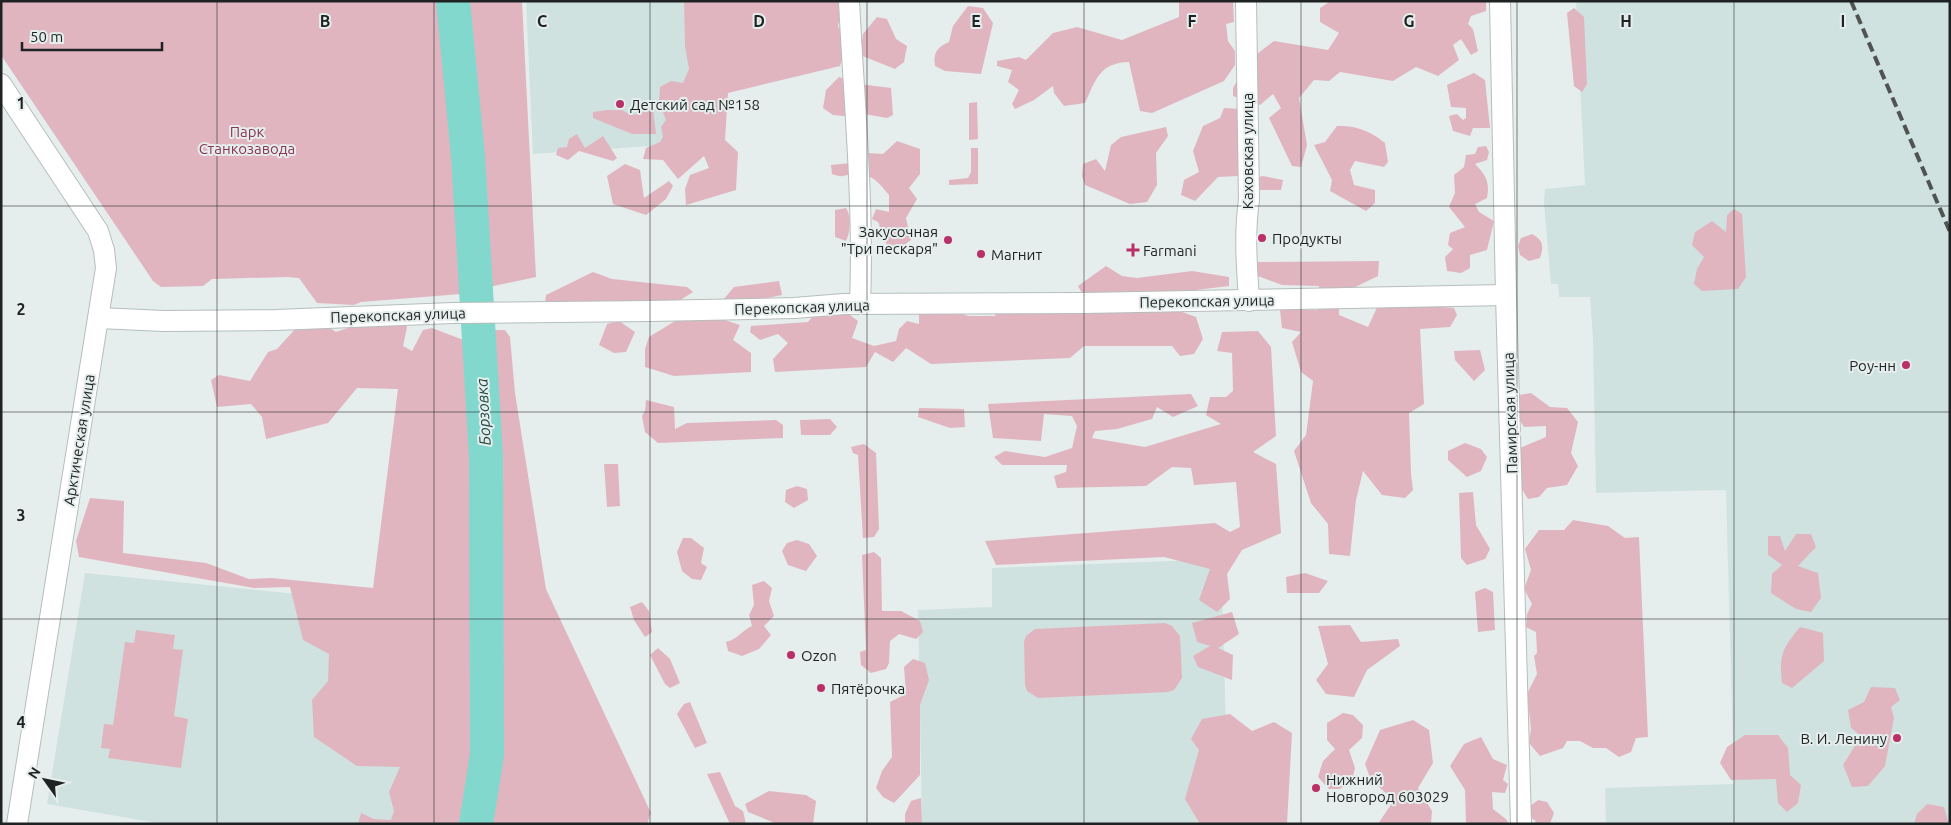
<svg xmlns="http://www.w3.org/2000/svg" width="1951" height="825" viewBox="0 0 1951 825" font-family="Ubuntu,sans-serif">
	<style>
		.built { fill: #d0e2df }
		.green { fill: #e0b5c0 }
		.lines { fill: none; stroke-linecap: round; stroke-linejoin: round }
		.river { stroke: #82d8cd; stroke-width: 34 }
		.minor-casing { stroke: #b6bebc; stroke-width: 22 }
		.minor { stroke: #fff; stroke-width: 20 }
		.rail { stroke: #4f5453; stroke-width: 4; stroke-dasharray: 10 5; stroke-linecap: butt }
		.grid { fill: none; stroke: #1f2222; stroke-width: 1; stroke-opacity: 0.55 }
		.poi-dot { fill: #ba2f67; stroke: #e5eeec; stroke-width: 2 }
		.labels { text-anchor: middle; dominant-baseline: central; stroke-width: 4; stroke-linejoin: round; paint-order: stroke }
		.poi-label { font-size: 15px; fill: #1f2222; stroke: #e5eeec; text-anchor: start }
		.park-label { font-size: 15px; fill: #893754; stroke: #e5eeec }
		.street-label { font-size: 15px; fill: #1f2222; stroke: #e5eeec }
		.water-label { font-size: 16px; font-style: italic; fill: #214945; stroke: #e5eeec }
		.grid-label { font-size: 16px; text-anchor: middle; font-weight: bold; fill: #1f2222; stroke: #e5eeec; stroke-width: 4; stroke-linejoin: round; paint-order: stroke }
	</style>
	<rect width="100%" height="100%" fill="#e5eeec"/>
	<g class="built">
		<path d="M526 1H837L707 66 711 142 533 154Z"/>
		<path d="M1576 1H1950V824H1606L1605 788 1734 784 1726 490 1596 493 1593 338 1590 297H1559L1558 284H1551L1544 202 1545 189 1585 185Z"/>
		<path d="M1221 559 1229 824H922L918 610 992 607V568Z"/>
		<path d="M85 573 420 606 436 824H163L47 804Z"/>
	</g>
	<g class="green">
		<path d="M1 1H522L536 277 484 288H461V294L361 302 354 305 317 303 299 278 287 277 212 279 203 286 161 287 153 281 1 55Z"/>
		<path d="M684 1H852L842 6 838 26 847 43 840 66 728 93 725 140 738 152 736 190 686 205 685 189 690 175 709 168 704 156 678 179 663 160 643 159 646 148 660 142 663 137 661 127 666 120 659 102 660 87 671 81 683 83 689 69 685 46Z"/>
		<path d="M1179 1H1233L1234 22 1226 24 1228 41 1235 51V65L1224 81 1152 113 1140 111 1129 62C1099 63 1096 80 1085 103L1064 106 1054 93 1053 86 1034 100 1015 109 1012 104 1019 90 1008 82 1012 70 997 66V61L1019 57 1026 60 1053 33 1077 27 1122 40 1179 17Z"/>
		<path d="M1331 1H1486V11L1471 16 1468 24 1473 29 1478 51 1471 55 1461 39 1453 45 1459 60 1438 76 1416 67 1393 81 1340 72 1329 81 1314 80 1299 98 1307 145 1301 167 1292 166 1269 118 1281 108 1273 94 1260 105 1233 96V88L1249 60 1274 41 1328 50 1339 33 1320 22V8Z"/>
		<path d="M968 6 983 8 993 23 981 74 945 71 935 66C933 53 937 47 949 42L953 26Z"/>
		<path d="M1574 8 1584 17 1587 84 1582 92 1574 86 1567 13Z"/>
		<path d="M877 17 887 19 896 39 907 46 904 62 895 69 860 55 863 34Z"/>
		<path d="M1474 73 1485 80 1490 128H1473L1470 136 1453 131 1449 116 1457 114 1463 120 1466 118V108L1451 107 1447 85Z"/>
		<path d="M839 77 859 84 891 88 893 115 887 118 864 114 853 117 833 115 823 108 826 90Z"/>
		<path d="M977 102 978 139 969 140V103Z"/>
		<path d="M1224 108 1240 109 1238 176 1218 177 1195 201 1181 195 1184 180 1199 172 1193 151 1203 126 1220 118Z"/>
		<path d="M608 110H622L631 115 653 110 656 134H632L593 118V112Z"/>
		<path d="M1337 126C1355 125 1371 131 1385 143L1388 162 1384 167 1355 161 1350 170 1354 185 1375 190V203L1366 211 1330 191 1332 180 1314 145 1325 142Z"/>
		<path d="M1166 127 1168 136 1156 153 1157 185 1147 202 1130 204 1085 185 1082 176 1083 164 1096 159 1105 171 1111 145 1121 137Z"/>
		<path d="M577 134 585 148 603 136 617 158 613 161 579 151 568 160 556 155 558 148 567 147 569 139Z"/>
		<path d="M897 141 920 149V174L909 188 917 199 906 218 911 240 901 247 887 245 878 222 872 219 876 209 889 212V195C880 184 872 173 856 174 843 174 846 179 832 174L831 165 851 163 867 153 883 154Z"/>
		<path d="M1486 146 1489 152 1487 160 1475 164C1486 175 1490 182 1487 198L1475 204 1479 212 1494 221 1487 250 1470 255V268L1461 273 1447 271 1445 257 1453 249 1448 245 1450 233 1465 227 1449 207 1455 193 1454 175 1464 167 1466 155 1475 154 1478 147Z"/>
		<path d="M971 148H978V184L949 185V180L968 178 971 172Z"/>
		<path d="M625 164 640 170 644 198 669 181 673 186 666 199 646 215 613 204 607 176Z"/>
		<path d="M1263 176 1283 180 1281 190H1256L1248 180Z"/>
		<path d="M846 208C852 216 850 233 846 241L835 237V210Z"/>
		<path d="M1734 209 1742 214 1746 277 1738 289 1702 291 1694 284 1697 269 1704 257 1692 245 1695 232 1712 221 1726 232 1727 215Z"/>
		<path d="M1532 234C1543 240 1544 246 1540 258L1529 261 1520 255 1518 246 1521 238Z"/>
		<path d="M1379 261 1378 276 1339 295V315L1368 327 1380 301 1454 308 1457 315 1450 327 1420 329 1424 404 1409 413 1411 474 1413 490 1405 498 1382 495 1363 471 1356 500 1350 556 1329 554 1328 524 1311 503 1294 451 1306 435 1313 381 1301 372 1292 342 1301 332 1282 328 1280 310H1318L1319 286 1282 285 1255 275 1258 262Z"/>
		<path d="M1106 266 1122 276 1137 278 1192 271 1229 277V286L1171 293 1165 306 1196 317 1203 339 1194 354 1180 356 1172 346H1084L1070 358 931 364 906 348 893 362 875 352 866 367 775 372 773 359 788 343 778 334 760 340 750 332 751 326 808 322 812 317 846 312 858 321 852 338 874 346 896 341 899 329 907 321 919 324V309L946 308 968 316H995L996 309 1083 295 1078 286Z"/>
		<path d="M593 272 612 279 687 287 693 292 671 306 545 303 546 295Z"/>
		<path d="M779 281 782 295 737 304 723 300 734 287Z"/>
		<path d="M709 315 740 325 733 340 751 353V372L674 376 645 367V349L649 337 675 321 700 319Z"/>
		<path d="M401 319 407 327 403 346 412 351 423 330 432 328 474 344 488 337 483 330H505L510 337 515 393 546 589 651 813 647 824H358L361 813 374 819 391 820 394 811 389 792 400 767 357 766 314 737 312 700 328 681 329 654 303 640 290 587 254 588 79 557 76 541 90 498 124 501 123 553 206 563 249 579 272 578 373 588 398 389 357 388 328 423 266 439 262 417 251 404 217 407 211 380 219 375 250 381 268 352 277 349 298 326 324 324 336 332 371 320Z"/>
		<path d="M619 321 635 332 626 352 614 353 599 345 607 324Z"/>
		<path d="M1258 331 1271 347 1276 436 1253 452 1276 464 1281 533 1242 550 1227 574 1230 599 1217 612 1199 600 1210 569 1164 557 996 565 985 541 1215 523 1230 532 1240 527 1236 482 1194 485 1191 468 1172 467 1146 486 1057 488 1054 476 1066 472 1067 465H1002L994 457 1005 451 1045 457 1072 448 1077 426 1072 416 1044 414 1041 441 993 438 988 404 1191 394 1198 406 1173 417 1157 407 1152 419 1117 429 1095 431 1092 438 1145 447 1221 424 1206 415 1210 397H1226L1233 391 1232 353 1217 351 1222 332Z"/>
		<path d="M1480 350 1485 370 1474 381 1455 360 1454 351Z"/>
		<path d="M1531 393 1550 407 1567 408 1578 422 1571 453 1578 466 1567 485 1547 488 1539 497 1528 499 1514 477 1515 450 1546 437V426L1524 427 1514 411 1519 395Z"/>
		<path d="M646 400 674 407 675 429 687 423 776 420 783 425V438L658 443 645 432 642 416 645 411Z"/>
		<path d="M919 408 964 409 965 427 950 428 918 417Z"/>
		<path d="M830 419 837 427 830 435H801L800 420Z"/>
		<path d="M1465 443 1481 449 1487 457 1481 471 1467 477 1448 460V451Z"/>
		<path d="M864 444 876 453 879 529 874 537 863 538 858 455 853 453 851 447Z"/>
		<path d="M604 464H618L620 506 607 507Z"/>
		<path d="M797 486 807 489 808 500 794 508 785 502 786 490Z"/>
		<path d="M1473 492 1476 525 1490 549 1485 559 1467 565 1461 558 1459 493Z"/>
		<path d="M1573 520 1608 526 1625 538 1639 537 1648 737 1636 738 1631 752 1619 757 1606 748H1593L1580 741H1567L1563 748 1540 756 1529 743 1531 729 1527 694 1537 674 1534 656 1537 653 1536 632 1526 627 1527 614 1532 604 1524 589 1531 570 1525 549 1539 530H1564Z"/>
		<path d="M1796 534H1811L1816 547 1798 566 1818 573 1821 598 1811 612 1796 609 1771 593 1772 574 1782 565 1768 555V536H1780L1785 551Z"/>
		<path d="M683 538H691L704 548 701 563 707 567 701 580 692 579 682 571 677 552Z"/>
		<path d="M797 540 809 544 817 556 806 571 788 565 782 551 787 543Z"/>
		<path d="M874 552 881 558 882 611H901L920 621 923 632 916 639 899 634 890 641 889 663 886 669 871 673 861 665 860 652 866 650 862 555Z"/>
		<path d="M1305 573 1328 581 1319 593H1287L1286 577Z"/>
		<path d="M764 581 772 588 769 601 774 616 764 626 771 635 759 649 742 656 728 651 726 642C738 639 741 631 752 626L749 615 754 605 752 585Z"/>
		<path d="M1485 588 1493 592 1495 630 1478 632 1475 592Z"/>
		<path d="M642 602 649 611 652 632 645 637 634 620 630 607Z"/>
		<path d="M1232 612 1239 634 1218 648 1233 655 1232 680 1198 667 1193 656 1210 646 1197 642 1192 623Z"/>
		<path d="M1165 623 1172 626 1180 636 1182 678 1174 690 1168 692 1038 698 1027 691 1025 685 1024 642 1026 636 1035 629Z"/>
		<path d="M1350 625 1361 642 1398 639 1400 646 1367 670 1354 697 1326 694 1316 680 1328 664 1318 626Z"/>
		<path d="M1800 627 1823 633 1824 661 1792 688 1782 683C1779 655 1782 649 1800 627Z"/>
		<path d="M136 630 175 635 173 649 183 650 174 716 188 719 181 768 108 758 110 749 101 748 104 724 113 725 125 642 134 643Z"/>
		<path d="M658 648 670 659 680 683 670 688 665 684 650 655Z"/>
		<path d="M913 659 925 663 929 680 920 705V775L894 803 883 797 876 788 882 771 892 757 890 702 906 694 904 667Z"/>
		<path d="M1871 687 1895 688 1900 700 1891 707 1894 718 1885 766 1868 786 1852 787 1843 765 1861 736 1851 728 1848 710 1864 702Z"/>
		<path d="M690 702 707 743 695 748 677 714 684 704Z"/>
		<path d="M1343 713 1353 715 1363 725 1362 738 1349 750 1355 768 1352 780 1340 789H1329L1318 777 1323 761 1335 749 1327 740V723Z"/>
		<path d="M1230 714 1252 731 1274 722 1292 733 1287 824H1200L1185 799 1199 750 1191 739 1202 719Z"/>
		<path d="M1413 720 1429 730 1433 763 1418 788 1432 811 1431 824H1378L1394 800 1371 780 1365 764 1380 730Z"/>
		<path d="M1745 735H1778L1788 748 1790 775 1801 785 1798 803 1787 812 1778 803 1776 779 1731 780 1720 763 1727 747Z"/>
		<path d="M1481 737 1493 759 1507 765 1503 780 1508 784 1505 793 1492 792 1493 809 1507 820 1508 824H1466L1465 790 1450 766 1464 744Z"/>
		<path d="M720 772 735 806 743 811 746 824H730L707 774Z"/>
		<path d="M769 791 806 795 816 801 813 824H777L748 812 745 804Z"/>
		<path d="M921 798 922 824H905V814L911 801Z"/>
		<path d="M1538 800 1547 802 1554 813 1550 824H1534L1536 821 1527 815 1529 807Z"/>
		<path d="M1927 804 1944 807 1949 824H1914L1917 814Z"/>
	</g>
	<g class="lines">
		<path class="river" d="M453 1 468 156 486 457 487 755 476 824"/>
		<g class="minor-casing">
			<g id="minor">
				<path d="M849 1C854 102 864 203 860 304"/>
				<path d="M1246 1 1249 200C1244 234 1247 268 1249 301"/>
				<path d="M1500 1 1506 295 1521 824"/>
				<path d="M1 84 98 231 104 250 106 268 17 824"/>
				<path d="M99 318 164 321 276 320 453 313 651 311 794 308 844 304 1084 303 1506 295"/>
			</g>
		</g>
		<use href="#minor" class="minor"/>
		<path class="rail" d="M1851 1 1950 232"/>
	</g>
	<path class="grid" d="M217 1V824M434 1V824M650 1V824M867 1V824M1084 1V824M1301 1V824M1517 1V824M1734 1V824M1 206H1950M1 412H1950M1 619H1950"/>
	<g class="poi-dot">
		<circle cx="620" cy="104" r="5"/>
		<circle cx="1262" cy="238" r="5"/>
		<circle cx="948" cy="240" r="5"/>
		<path d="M1130.5 242.5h5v5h5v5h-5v5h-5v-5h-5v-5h5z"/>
		<circle cx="981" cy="254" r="5"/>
		<circle cx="1906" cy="365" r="5"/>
		<circle cx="791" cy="655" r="5"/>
		<circle cx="821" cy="688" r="5"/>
		<circle cx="1897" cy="738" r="5"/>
		<circle cx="1316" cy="788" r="5"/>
	</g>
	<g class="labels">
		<g class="poi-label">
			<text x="630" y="104">Детский сад №158</text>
			<text x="938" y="231" text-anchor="end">Закусочная<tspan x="938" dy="17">"Три пескаря"</tspan></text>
			<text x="1272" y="238">Продукты</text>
			<text x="1143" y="250">Farmani</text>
			<text x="991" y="254">Магнит</text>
			<text x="1896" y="365" text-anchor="end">Роу-нн</text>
			<text x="801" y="655">Ozon</text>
			<text x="831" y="688">Пятёрочка</text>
			<text x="1887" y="738" text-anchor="end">В. И. Ленину</text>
			<text x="1326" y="779">Нижний<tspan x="1326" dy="17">Новгород 603029</tspan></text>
		</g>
		<g class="park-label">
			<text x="247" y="131">Парк<tspan x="247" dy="17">Станкозавода</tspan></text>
		</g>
		<g class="street-label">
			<text transform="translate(1247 151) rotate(-90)">Каховская улица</text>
			<text transform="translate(1207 301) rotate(-1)">Перекопская улица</text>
			<text transform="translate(802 307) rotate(-2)">Перекопская улица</text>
			<text transform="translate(398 315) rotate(-2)">Перекопская улица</text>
			<text transform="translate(1510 413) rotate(-92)">Памирская улица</text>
			<text transform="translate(79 440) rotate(-81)">Арктическая улица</text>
		</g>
		<g class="water-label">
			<text transform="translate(483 412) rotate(-93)">Борзовка</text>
		</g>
	</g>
	<g class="grid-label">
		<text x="325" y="27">B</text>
		<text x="542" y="27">C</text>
		<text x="759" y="27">D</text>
		<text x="976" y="27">E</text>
		<text x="1192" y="27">F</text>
		<text x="1409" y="27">G</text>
		<text x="1626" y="27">H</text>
		<text x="1843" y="27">I</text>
		<text x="21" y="109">1</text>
		<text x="21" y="315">2</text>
		<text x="21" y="521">3</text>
		<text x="21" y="728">4</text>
	</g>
	<rect width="1951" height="825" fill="none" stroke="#1f2222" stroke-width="5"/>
	<g transform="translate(45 780) rotate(303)" stroke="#e5eeec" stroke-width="4" paint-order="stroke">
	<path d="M0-4L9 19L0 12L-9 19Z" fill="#1f2222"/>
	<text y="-8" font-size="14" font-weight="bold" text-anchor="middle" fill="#1f2222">N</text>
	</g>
	<path d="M22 42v8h140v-8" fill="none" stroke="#1f2222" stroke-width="2.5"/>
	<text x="30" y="42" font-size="15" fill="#1f2222" stroke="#e5eeec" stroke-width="4" paint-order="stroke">50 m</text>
</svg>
